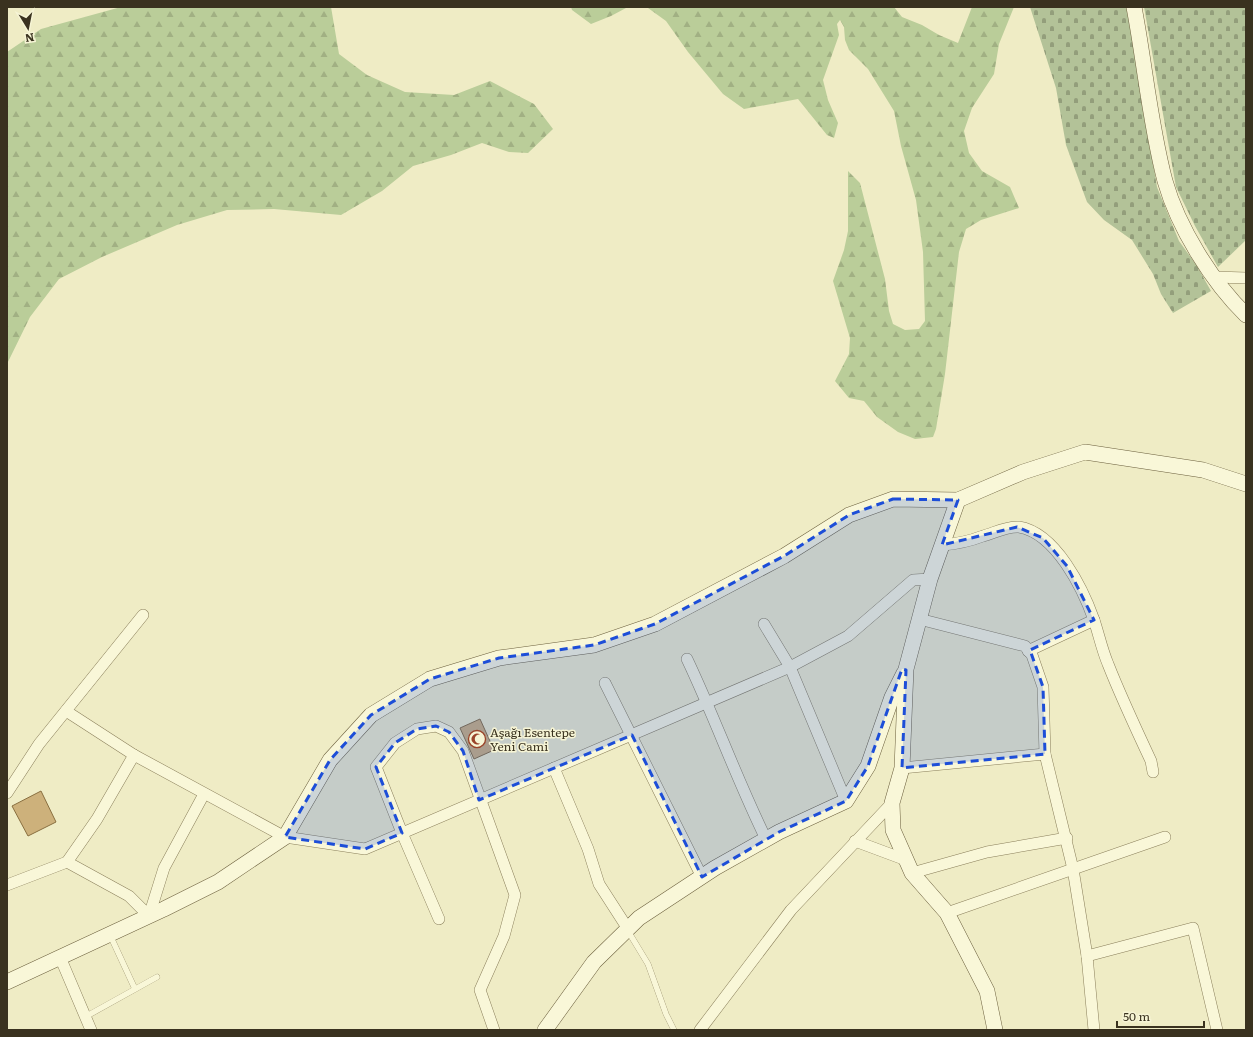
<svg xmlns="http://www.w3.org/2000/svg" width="1253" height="1037" viewBox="0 0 1253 1037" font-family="Literata,serif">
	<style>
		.forest { fill: url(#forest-firs) }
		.cemetery { fill: url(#cemetery-stones) }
		.building { fill: #cdb17b; stroke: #896f40 }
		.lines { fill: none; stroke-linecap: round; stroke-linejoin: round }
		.lane-casing { stroke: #8a7f5b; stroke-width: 6 }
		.street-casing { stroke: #8a7f5b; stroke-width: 12 }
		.secondary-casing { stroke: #6c603e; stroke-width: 16 }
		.lane { stroke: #f9f7d8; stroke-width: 5.5 }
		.street { stroke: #f9f7d8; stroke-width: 11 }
		.secondary { stroke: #f9f7d8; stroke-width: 15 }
		.marked { fill: #1d4ed8; fill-opacity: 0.2; stroke: #1d4ed8; stroke-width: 3; stroke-dasharray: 8 5; stroke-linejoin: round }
		.labels { text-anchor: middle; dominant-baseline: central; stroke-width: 3; stroke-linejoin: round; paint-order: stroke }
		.poi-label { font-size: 12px; fill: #3a321f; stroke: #f6f4d5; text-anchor: start }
	</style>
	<defs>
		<pattern id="forest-firs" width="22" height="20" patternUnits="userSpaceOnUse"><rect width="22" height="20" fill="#bacd99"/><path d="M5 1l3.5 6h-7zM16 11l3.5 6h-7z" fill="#a1b083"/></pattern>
		<pattern id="cemetery-stones" width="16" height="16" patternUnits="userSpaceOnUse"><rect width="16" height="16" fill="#b3c298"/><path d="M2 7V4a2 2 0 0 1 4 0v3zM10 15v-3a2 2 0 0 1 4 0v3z" fill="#939e7b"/></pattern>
	</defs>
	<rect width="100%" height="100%" fill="#efecc5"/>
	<g class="forest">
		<path d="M121 7H331L339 54 367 75 405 92 454 95 490 81 534 104 553 129 528 153 509 152 482 143 451 155 413 166 382 191 341 215 274 209 227 210 177 225 102 257 59 279 30 317 7 364V52L41 29Z"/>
		<path d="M571 7H894L902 17 922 25 939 35 958 43 972 7H1014L999 44 994 74 972 108 964 131 969 153 982 171 1010 187 1019 208 981 220 966 229 959 252 945 374 936 429 933 437 915 439 898 432 877 417 864 401 849 398 835 381 849 354 850 338 833 281 844 250 848 231V171L860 183 885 279 889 311 893 324 905 330 919 329 925 321 923 252 916 200 901 146 894 111 868 69 849 50 845 40 844 27 840 20 837 24 839 35 823 80 828 100 838 123 834 138 827 135 798 99 744 109 723 94 688 52 666 21 648 8H626L611 16 591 24 572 10Z"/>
	</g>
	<g class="cemetery">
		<path d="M1030 7H1128L1157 187 1179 241 1197 266 1211 291 1173 313 1161 294 1153 274 1132 240 1104 220 1087 202 1066 145 1056 88Z"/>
		<path d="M1144 7H1246V240L1218 267 1195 226 1176 187Z"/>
	</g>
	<g class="building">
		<path d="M480 719 494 750 474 759 460 728Z"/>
		<path d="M41 791 56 822 28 836 12 806Z"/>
	</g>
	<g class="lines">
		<g class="lane-casing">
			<g id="lane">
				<path d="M628 931 648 964 666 1014 674 1030"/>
				<path d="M110 935 135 989"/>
				<path d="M85 1017 157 977"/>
			</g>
		</g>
		<g class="street-casing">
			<g id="street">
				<path d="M1215 277 1246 278"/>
				<path d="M942 545C956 544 970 541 983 536 994 533 1007 526 1019 527 1056 533 1083 589 1094 620 1099 635 1102 650 1108 664 1121 697 1136 729 1151 761L1153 772"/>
				<path d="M919 619 1025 646 1032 655 1043 687 1045 754 1073 869 1087 956 1094 1030"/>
				<path d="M764 624 790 667 846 801"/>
				<path d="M1028 651 1094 620"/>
				<path d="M687 659C715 718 737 780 766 839"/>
				<path d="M605 683 702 877"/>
				<path d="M66 711 134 755 285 837 365 849 790 667 848 636 913 580 930 579"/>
				<path d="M554 768 588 849 599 884 628 929"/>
				<path d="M902 768 1045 754"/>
				<path d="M7 793 39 744 143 615"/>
				<path d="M855 841 906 860"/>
				<path d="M67 862 129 896 149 916 164 868 204 794"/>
				<path d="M912 873 987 852 1067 838"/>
				<path d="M7 885 67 862 97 819 134 755"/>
				<path d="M947 913 1165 837"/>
				<path d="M439 919 402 833 376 767 395 743 417 729 436 726 449 732 463 751 515 895 504 936 480 990 494 1030"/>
				<path d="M1087 956 1193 928 1217 1030"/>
				<path d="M60 957 91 1030"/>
				<path d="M700 1030 791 910 892 803"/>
			</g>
		</g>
		<g class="secondary-casing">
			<g id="secondary">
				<path d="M1134 7C1145 65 1150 124 1165 181 1178 227 1212 282 1246 315"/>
				<path d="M958 500 930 579 906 669 902 768 892 803 893 830 912 873 947 913 987 991 995 1030"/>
				<path d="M7 982 164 909 218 882 285 837 330 760 371 715 430 679 499 658 594 645 655 624 784 556 849 515 893 499 958 500 1023 472 1085 452 1203 470 1246 484"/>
				<path d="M545 1030 594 962 639 918 715 868 779 832 846 801 868 766 892 697 904 673"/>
			</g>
		</g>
		<use href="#lane" class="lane"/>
		<use href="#street" class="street"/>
		<use href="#secondary" class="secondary"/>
	</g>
	<path class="marked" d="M893 499 958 500 942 545 1017 527 1043 538 1067 566 1094 620 1030 650 1043 687 1045 754 902 768 906 670 902 669 868 766 846 801 779 832 702 877 632 735 479 800 463 751 449 732 436 726 417 729 395 743 376 767 402 833 365 849 285 837 330 760 371 715 430 679 499 658 594 645 655 624 784 556 849 515Z"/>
	<defs>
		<g id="mosque-ring" transform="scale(0.9)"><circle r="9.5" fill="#f6f4d5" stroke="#9a442a" stroke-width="1.5"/><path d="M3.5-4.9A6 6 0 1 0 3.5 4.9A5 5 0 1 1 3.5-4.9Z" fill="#9a442a"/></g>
	</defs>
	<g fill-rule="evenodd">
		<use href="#mosque-ring" x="477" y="739"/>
	</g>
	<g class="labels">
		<g class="poi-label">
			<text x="490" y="732">Aşağı Esentepe<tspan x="490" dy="14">Yeni Cami</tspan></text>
		</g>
	</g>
	<rect width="1253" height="1037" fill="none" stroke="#3a321f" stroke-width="16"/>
	<g transform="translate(28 28) rotate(170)" stroke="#f6f4d5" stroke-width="3" paint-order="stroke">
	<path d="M0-3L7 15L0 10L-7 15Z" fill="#3a321f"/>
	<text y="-6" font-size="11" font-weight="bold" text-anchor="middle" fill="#3a321f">N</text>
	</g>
	<path d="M1117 1021v6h87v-6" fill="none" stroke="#3a321f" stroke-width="2"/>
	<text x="1123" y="1021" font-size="12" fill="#3a321f" stroke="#f6f4d5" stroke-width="3" paint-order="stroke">50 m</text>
</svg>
